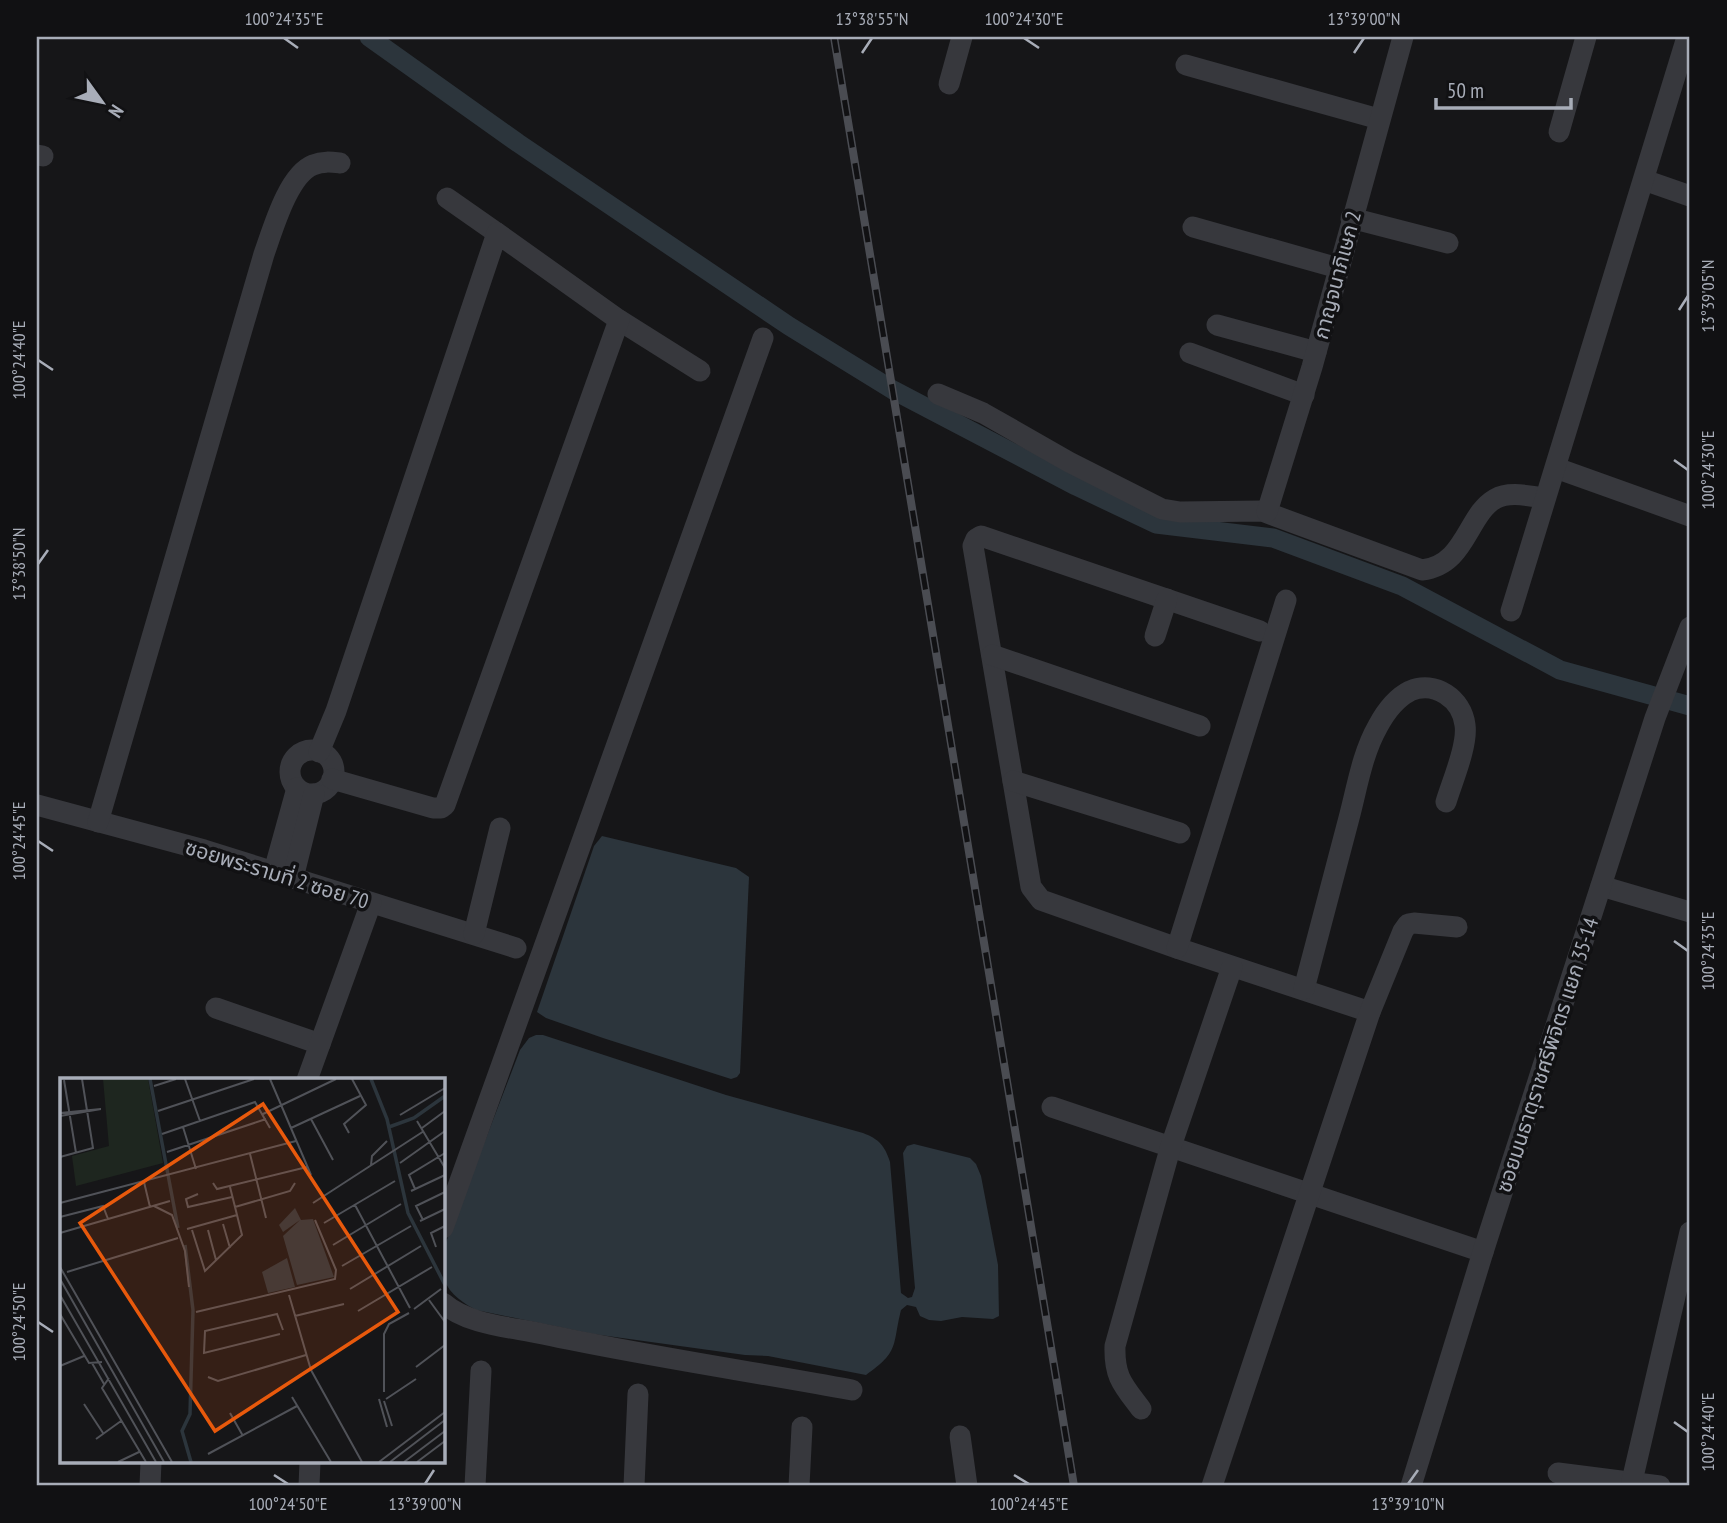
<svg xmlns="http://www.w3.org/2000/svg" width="1727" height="1523" viewBox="0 0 1727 1523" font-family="'PT Sans Narrow','Noto Sans Thai',sans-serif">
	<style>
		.water { fill: #2c353c }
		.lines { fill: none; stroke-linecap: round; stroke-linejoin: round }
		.canal { stroke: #2c353c; stroke-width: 19 }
		.minor { stroke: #37383d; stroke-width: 21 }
		.rail-casing { stroke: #4a4c52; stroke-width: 8 }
		.rail { stroke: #111113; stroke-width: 5; stroke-dasharray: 16; stroke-linecap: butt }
		.ticks { fill: none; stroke: #a8adb8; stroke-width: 2.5 }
		.labels { text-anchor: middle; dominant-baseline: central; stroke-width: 7; stroke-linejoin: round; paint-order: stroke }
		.street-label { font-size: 21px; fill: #a8adb8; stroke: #111113 }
		.inset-river { fill: none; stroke: #2c353c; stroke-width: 3.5 }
		.inset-road { fill: none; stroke: #505258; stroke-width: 2 }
		.view { fill: #e8590c; fill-opacity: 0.15; stroke: #e8590c; stroke-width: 3.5 }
		.inset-edge { fill: none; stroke: #a8adb8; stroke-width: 3.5 }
		.neatline { fill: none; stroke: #a8adb8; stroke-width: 2.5 }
		.ticks-label { font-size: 18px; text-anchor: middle; fill: #a8adb8 }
	</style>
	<rect width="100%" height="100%" fill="#161618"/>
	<g class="water">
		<path d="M602 836 736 868 749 877 740 1073 737 1077 731 1079 603 1038 546 1018 537 1012 594 846Z"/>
		<path d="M536 1035H543L726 1095 863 1133C879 1139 885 1146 890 1162L901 1293 908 1298 912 1297 915 1288 903 1153 907 1146 914 1144 970 1158 976 1164 981 1176 998 1265 999 1316 993 1319 962 1317 941 1321 929 1320 920 1316 916 1307 907 1305 901 1310C892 1346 900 1351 866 1375L768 1356 745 1355 593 1334 476 1310C445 1293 436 1277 446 1242L520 1050 529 1038Z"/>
	</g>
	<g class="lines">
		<path class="canal" d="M369 37 518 143 789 326 893 390 1076 486 1156 524 1273 538 1402 586 1560 670 1690 706"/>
		<g class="minor">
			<path d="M1186 65 1379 119"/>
			<path d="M949 84 962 37"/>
			<path d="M1559 132 1586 37"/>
			<path d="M37 155 43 156"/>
			<path d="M1644 180 1690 196"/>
			<path d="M447 198 497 233"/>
			<path d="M1351 218 1448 243"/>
			<path d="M1193 227 1338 268"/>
			<path d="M619 320 700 371"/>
			<path d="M1217 325 1316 352"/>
			<path d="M1190 353 1304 395"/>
			<path d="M938 394 983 413 1069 462 1162 509 1180 512 1262 511 1422 570C1466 565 1467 515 1495 499 1509 491 1529 496 1544 498"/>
			<path d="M1556 468 1690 516"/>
			<path d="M1267 512 1312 367 1403 37"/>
			<path d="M1511 611 1687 37"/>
			<path d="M1260 631 981 536 976 539 973 546 1031 887 1041 900 1177 948 1370 1012"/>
			<path d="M1155 636 1167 599"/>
			<path d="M992 655 1200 726"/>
			<circle cx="312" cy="772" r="22"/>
			<path d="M319 752 336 711 497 233 619 320 445 805 441 808H433L332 779"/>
			<path d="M1013 781 1180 833"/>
			<path d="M37 805 204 850 516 948"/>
			<path d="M98 822 264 254C273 229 288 175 313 165 323 161 331 162 340 163"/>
			<path d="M274 871 297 788"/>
			<path d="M293 878 314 794"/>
			<path d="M1601 886 1690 912"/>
			<path d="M474 934 500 828"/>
			<path d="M1177 948 1286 600"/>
			<path d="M1304 989C1319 932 1334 875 1349 818 1357 788 1362 754 1378 726 1385 713 1396 698 1410 691 1435 680 1462 699 1465 725 1468 745 1452 782 1446 802"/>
			<path d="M216 1008 320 1044"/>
			<path d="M307 1080 371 903"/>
			<path d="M1052 1107 1483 1252"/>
			<path d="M443 1228 763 338"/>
			<path d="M443 1303C468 1325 511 1327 543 1334 646 1356 749 1371 852 1390"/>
			<path d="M1141 1409C1123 1385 1114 1377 1115 1346L1170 1149 1232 967"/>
			<path d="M960 1436 967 1486"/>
			<path d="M1558 1473 1660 1486"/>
			<path d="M1632 1481 1690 1232"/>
			<path d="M150 1486 151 1462"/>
			<path d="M309 1486 310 1462"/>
			<path d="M475 1486 481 1371"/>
			<path d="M634 1486 638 1394"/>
			<path d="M799 1486 802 1427"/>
			<path d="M1212 1486 1370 1012 1403 931 1408 924 1414 923 1457 927"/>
			<path d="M1411 1486 1483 1252 1655 718 1690 627"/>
		</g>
		<g class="rail-casing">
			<path id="rail" d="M834 37 1074 1486"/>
		</g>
		<use href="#rail" class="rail"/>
	</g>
	<path class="ticks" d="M284 38 298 48M1024 38 1039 48M862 53 872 38M1354 53 1364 38M1679 310 1688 296M38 360 53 370M1674 460 1688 470M38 564 48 550M38 841 53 851M1674 941 1688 951M38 1322 53 1332M1674 1422 1688 1432M274 1475 288 1484M1014 1475 1029 1484M425 1484 434 1470M1408 1484 1418 1470"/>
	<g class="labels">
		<g class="street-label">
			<text transform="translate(1337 275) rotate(-75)">กาญจนาภิเษก 2</text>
			<text transform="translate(277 874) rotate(17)">ซอยพระรามที่ 2 ซอย 70</text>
			<text transform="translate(1547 1055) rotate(-72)">ซอยมนธาตุราชศรีพิจิตร แยก 35-14</text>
		</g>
	</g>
	<g transform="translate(60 1078)">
		<rect width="385" height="385" fill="#161618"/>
		<path d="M43 1H88L103 85 16 108 12 78 49 68Z" fill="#1e261f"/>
		<path d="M235 130 241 142 253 141 274 199 237 207 223 158 240 142 223 154 219 147ZM227 180 235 209 208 215 202 194Z" fill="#2c353c"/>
		<path class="inset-river" d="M90 1 118 150M311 1 327 41 348 135 385 207M329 49 354 40 385 18M125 167 133 232 130 336 122 353 131 384"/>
		<path class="inset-road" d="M125 1 140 43M210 1 251 97M4 2 16 75M94 8 116 1M98 33 194 1M0 35 41 31M203 36 276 1M340 37 385 10M0 38 41 31M251 41 273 82M357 43 385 90M123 49 136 91M231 50 300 18M362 50 385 33M289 55 284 46 306 27 292 1M102 56 195 24 210 50M107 74 206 41M190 76 206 140M0 79 33 70 22 1M340 85 385 53M311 87 312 78 327 63M84 104 90 129M153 105 157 111 247 89M355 111 349 97 385 75M351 113 385 97M138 116 126 121 128 129 172 119M0 125 236 63M253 125 364 53M295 127 350 230M94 128 112 137 125 173 129 209M175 129 230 113 235 105M0 139 43 128 48 141M363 142 356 128 385 114M360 143 385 131M264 145 335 103M163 146 170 170M127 151 177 137M132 152 145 193 182 157 170 109M148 152 156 182M0 155 110 123M273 167 341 126M376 169 371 155 385 148M282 188 351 148M0 189 112 384M7 194 118 160M0 201 104 384M290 211 361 168M0 217 96 384M229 217 251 292 302 384M369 222 385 244M354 231 381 211M298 233 372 189M136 234 275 201 276 192 255 142M0 236 29 285 42 284M235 238 284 226M220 256 144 275 145 253 217 236 223 252M32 285 44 306M0 288 24 278M356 289 385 267M148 299 158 303 246 277M49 300 42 310 86 384M324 314V256L329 246 349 235M232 319 271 384M319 321 327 349M326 321 356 301M324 323 332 348M24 326 43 355M170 335 183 358M36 361 61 343M148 376 237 328M58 384 79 374M319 384 385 334M330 384 385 342M344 384 385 353M357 384 385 363"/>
		<path class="view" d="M203 26 338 234 155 353 20 145Z"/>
		<rect width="385" height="385" class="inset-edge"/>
	</g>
	<rect width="1727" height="1523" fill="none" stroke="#111113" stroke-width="77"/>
	<g transform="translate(102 102) rotate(123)" stroke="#111113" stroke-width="5" paint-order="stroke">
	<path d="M0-5L12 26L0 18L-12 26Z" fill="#a8adb8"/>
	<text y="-10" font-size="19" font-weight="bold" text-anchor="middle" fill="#a8adb8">N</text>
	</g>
	<path d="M1436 98v10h135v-10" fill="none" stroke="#a8adb8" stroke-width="3.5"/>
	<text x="1447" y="98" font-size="21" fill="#a8adb8" stroke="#111113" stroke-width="5" paint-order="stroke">50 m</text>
	<rect x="38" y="38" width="1650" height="1446" class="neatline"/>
	<g class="ticks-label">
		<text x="284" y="25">100°24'35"E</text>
		<text x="872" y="25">13°38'55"N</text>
		<text x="1024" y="25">100°24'30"E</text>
		<text x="1364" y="25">13°39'00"N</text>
		<text transform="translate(1708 296) rotate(-90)" y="6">13°39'05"N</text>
		<text transform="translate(19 360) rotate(-90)" y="6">100°24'40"E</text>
		<text transform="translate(1708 470) rotate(-90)" y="6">100°24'30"E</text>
		<text transform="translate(19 564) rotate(-90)" y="6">13°38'50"N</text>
		<text transform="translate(19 841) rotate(-90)" y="6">100°24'45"E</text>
		<text transform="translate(1708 951) rotate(-90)" y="6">100°24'35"E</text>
		<text transform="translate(19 1322) rotate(-90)" y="6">100°24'50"E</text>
		<text transform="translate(1708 1432) rotate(-90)" y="6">100°24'40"E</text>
		<text x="288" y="1510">100°24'50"E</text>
		<text x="425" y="1510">13°39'00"N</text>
		<text x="1029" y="1510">100°24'45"E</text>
		<text x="1408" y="1510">13°39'10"N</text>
	</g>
</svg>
